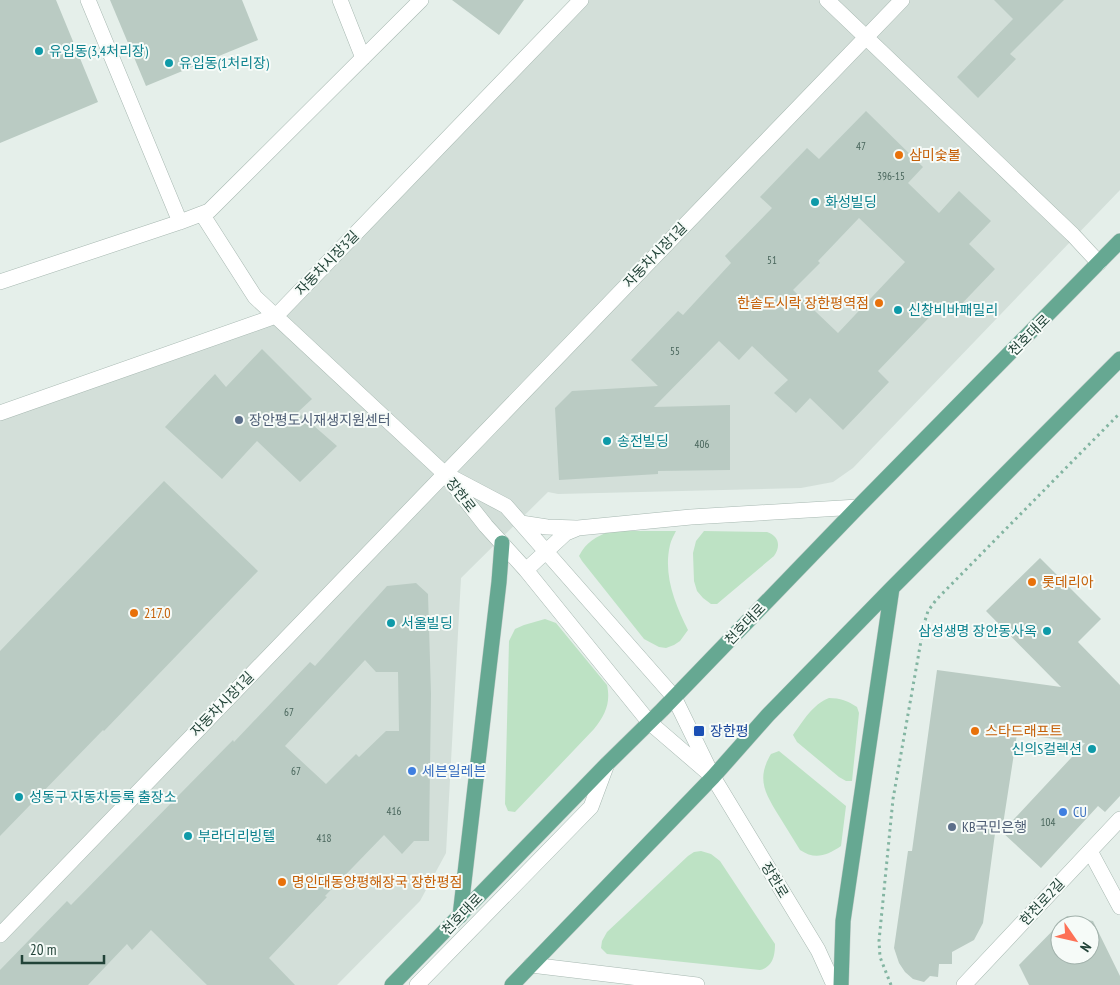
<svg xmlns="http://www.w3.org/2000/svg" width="1120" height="985" font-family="'PT Sans Narrow','Noto Sans KR',sans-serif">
	<rect width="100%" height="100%" fill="#e5efea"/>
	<path fill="#d3dfd9" d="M584,0h536v190l-267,278 -20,14 -32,6 -243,6 -10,-2 -87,86 -15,275 -26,48 -83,84h-337v-572l276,-97z"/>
	<path fill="#bde2c4" d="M610,531h66c-2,4 -5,9 -6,14 -7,30 5,59 18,85l-8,11 -6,4 -8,3 -7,-1 -15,-8 -62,-78 -3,-5c7,-14 17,-19 31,-25z
		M704,531l63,1c12,4 14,14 7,24l-57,48h-6l-8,-6 -6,-7 -3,-10 -1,-28 3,-12z
		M545,619l11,4 51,62c4,18 -2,30 -13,44l-79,83 -7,-1 -3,-7 4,-163 6,-12 9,-4z
		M829,698c11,0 19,3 28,9l2,6 -7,68h-6l-7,-4 -42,-35 -4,-7c10,-14 20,-31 36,-37z
		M779,751l67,55 -5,40c-15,10 -26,14 -41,4 -7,-11 -14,-23 -21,-34 -14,-23 -23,-37 -8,-62z
		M701,851l10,3 9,7 55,83c0,11 -2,23 -15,26l-153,-16 -6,-6 1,-7 5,-9 81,-76 6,-4z"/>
	<path fill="#bacbc3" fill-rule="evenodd" d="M0,0h56l42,102 -98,41z
		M110,0h132l16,40 -112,46z
		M452,0h72l-25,35z
		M994,0h70l-54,54 6,5 -38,39 -21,-21 56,-58z
		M866,111l57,56 -15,16 31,30 20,-22 32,30 -22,23 26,25 -43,45 -10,-10 -64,67 11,11 -46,48 -33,-32 -14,15 -22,-20 14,-13 -36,-34 -13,14 -20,-19 -65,66 76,-2v65l-72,1v3l-99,6 -4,-72 17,-17 86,-5 -27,-26 47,-49 5,4 48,-52 -6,-7 47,-48 -12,-11 47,-49 12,11zM859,218l46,44 -67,71 -45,-43 27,-27 -2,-2z
		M262,349l50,50 -14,13 39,34 -37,36 -43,-41 -35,38 -57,-52 50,-53 11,13z
		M164,481l94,90 -154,160 -1,-1 -103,106v-185z
		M1040,558l61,61 -23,23 42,43v111l-15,16 -7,-6 -57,62 -39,-36 83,-89 -68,-9 -15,97 -6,-5 -13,97 -9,17 -22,12v12h-13l-1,13 -8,-1 -6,6 -11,-3 -8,-7 -6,-9 -5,-15 14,-97h4l25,-181 124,17 -75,-76z
		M416,583l12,11 3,100 -2,147h-15l-12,13 -18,-19 -59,61 2,1 -58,61 26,27h-88l-56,-55 -19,20 -5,-6 -39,41h-88v-15l67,-69 4,4 162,-165 1,2 76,-80 5,4 72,-80zM365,660l11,12h22l1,59h-13l-27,26 -3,-3 -30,30 -41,-38z
		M1067,916l26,5 27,55v9h-91l-10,-20zM1060,925h30v30h-30z"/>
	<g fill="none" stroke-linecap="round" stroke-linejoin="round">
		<defs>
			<path id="minor" d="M88,0l92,222
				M340,0l23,58
				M827,0l246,235 26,28
				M202,214l53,83 190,177 41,52 40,44 123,152 64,55
				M0,282l180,-60 29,-11 212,-211
				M0,413l276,-97 305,-316
				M451,477l55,29 168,191 39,80 105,173 16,35
				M521,523l26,4 29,1
				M526,570l40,-37 12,-5 113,-11 167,-10
				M1090,851l30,56
				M0,935l902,-935
				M531,965l166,20
				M417,985l174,-178 16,-43
				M964,985l156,-166"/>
			<path id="major" d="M460,916l39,-334 3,-39
				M392,985l215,-221 55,-54 196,-203 262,-266
				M512,985l201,-208 55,-62 124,-127 228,-229
				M841,985l2,-64 49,-333"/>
		</defs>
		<use href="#minor" stroke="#a7b8b1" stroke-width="16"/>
		<use href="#major" stroke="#c1cac7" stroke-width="16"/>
		<path stroke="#83b5a2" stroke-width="3" stroke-dasharray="2.5 4" stroke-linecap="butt" d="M891,985l-11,-28 -1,-16 14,-142 31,-175 4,-13 8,-11 184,-187"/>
		<use href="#minor" stroke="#fff" stroke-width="15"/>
		<use href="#major" stroke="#66a892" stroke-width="15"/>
	</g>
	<g fill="#0f9aa8" stroke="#f6fbf8" stroke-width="2">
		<circle cx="39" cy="51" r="5"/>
		<circle cx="169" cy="63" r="5"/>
		<circle cx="815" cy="202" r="5"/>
		<circle cx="898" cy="310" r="5"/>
		<circle cx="607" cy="441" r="5"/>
		<circle cx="391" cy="623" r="5"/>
		<circle cx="1047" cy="631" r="5"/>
		<circle cx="1092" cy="749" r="5"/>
		<circle cx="19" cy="797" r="5"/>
		<circle cx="188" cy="836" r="5"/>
	</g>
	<g fill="#e8710a" stroke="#f6fbf8" stroke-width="2">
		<circle cx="899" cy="155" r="5"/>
		<circle cx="879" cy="303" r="5"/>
		<circle cx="1032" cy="582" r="5"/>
		<circle cx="134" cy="613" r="5"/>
		<circle cx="975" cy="731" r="5"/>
		<circle cx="282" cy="882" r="5"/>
	</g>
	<g fill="#5c6f8a" stroke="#f6fbf8" stroke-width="2">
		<circle cx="239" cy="420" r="5"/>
		<circle cx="952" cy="827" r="5"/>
	</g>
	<rect fill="#1a4fb4" stroke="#f6fbf8" stroke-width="2" x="693" y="725" width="12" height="12" rx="2.5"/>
	<g fill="#3f7fe0" stroke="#f6fbf8" stroke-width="2">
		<circle cx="412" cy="771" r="5"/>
		<circle cx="1063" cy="812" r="5"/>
	</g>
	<g text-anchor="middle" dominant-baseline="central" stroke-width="4" stroke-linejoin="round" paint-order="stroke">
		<g font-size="11" fill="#48655b">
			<text x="861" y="146">47</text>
			<text x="891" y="176">396-15</text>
			<text x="772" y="260">51</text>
			<text x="675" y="351">55</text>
			<text x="702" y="444">406</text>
			<text x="289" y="712">67</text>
			<text x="296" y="771">67</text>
			<text x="394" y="811">416</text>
			<text x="1048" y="822">104</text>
			<text x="324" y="838">418</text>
		</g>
		<g font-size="14" fill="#0d838f" stroke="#f6fbf8" text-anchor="start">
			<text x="49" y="51">유입동(3,4처리장)</text>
			<text x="179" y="63">유입동(1처리장)</text>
			<text x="825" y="202">화성빌딩</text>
			<text x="908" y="310">신창비바패밀리</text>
			<text x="617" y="441">송전빌딩</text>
			<text x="401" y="623">서울빌딩</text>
			<text x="1037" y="631" text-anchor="end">삼성생명 장안동사옥</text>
			<text x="1082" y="749" text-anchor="end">신의S컬렉션</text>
			<text x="29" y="797">성동구 자동차등록 출장소</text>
			<text x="198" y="836">부라더리빙텔</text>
		</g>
		<g font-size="14" fill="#c56008" stroke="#f6fbf8" text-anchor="start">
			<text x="909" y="155">삼미숯불</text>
			<text x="869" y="303" text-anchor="end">한솥도시락 장한평역점</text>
			<text x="1042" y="582">롯데리아</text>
			<text x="144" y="613">217.0</text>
			<text x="985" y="731">스타드래프트</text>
			<text x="292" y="882">명인대동양평해장국 장한평점</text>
		</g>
		<g font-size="14" fill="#224338" stroke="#f6fbf8">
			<text transform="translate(655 255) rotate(-46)">자동차시장1길</text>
			<text transform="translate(327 263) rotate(-46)">자동차시장3길</text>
			<text transform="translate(1029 335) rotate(-45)">천호대로</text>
			<text transform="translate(461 495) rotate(52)">장한로</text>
			<text transform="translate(745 624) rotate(-46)">천호대로</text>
			<text transform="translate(222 704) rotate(-46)">자동차시장1길</text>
			<text transform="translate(775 880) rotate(59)">장한로</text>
			<text transform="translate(1042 902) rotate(-47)">한천로2길</text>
			<text transform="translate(462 914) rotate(-46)">천호대로</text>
		</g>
		<g font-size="14" fill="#4e5e75" stroke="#f6fbf8" text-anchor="start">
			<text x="249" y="420">장안평도시재생지원센터</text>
			<text x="962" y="827">KB국민은행</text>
		</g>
		<g font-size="14" fill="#164399" stroke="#f6fbf8" text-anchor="start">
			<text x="710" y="731">장한평</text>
		</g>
		<g font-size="14" fill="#366cbe" stroke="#f6fbf8" text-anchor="start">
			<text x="422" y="771">세븐일레븐</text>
			<text x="1073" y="812">CU</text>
		</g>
	</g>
	<g transform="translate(1075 940) rotate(124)"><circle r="24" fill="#f6fbf8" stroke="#a1b1ab"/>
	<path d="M0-4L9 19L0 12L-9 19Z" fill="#fd7156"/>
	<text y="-8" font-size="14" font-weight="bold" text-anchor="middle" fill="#224338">N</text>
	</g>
	<path d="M22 955v8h82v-8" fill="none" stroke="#224338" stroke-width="2.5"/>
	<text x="30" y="955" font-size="15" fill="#224338" stroke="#f6fbf8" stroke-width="4" paint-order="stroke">20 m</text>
</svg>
